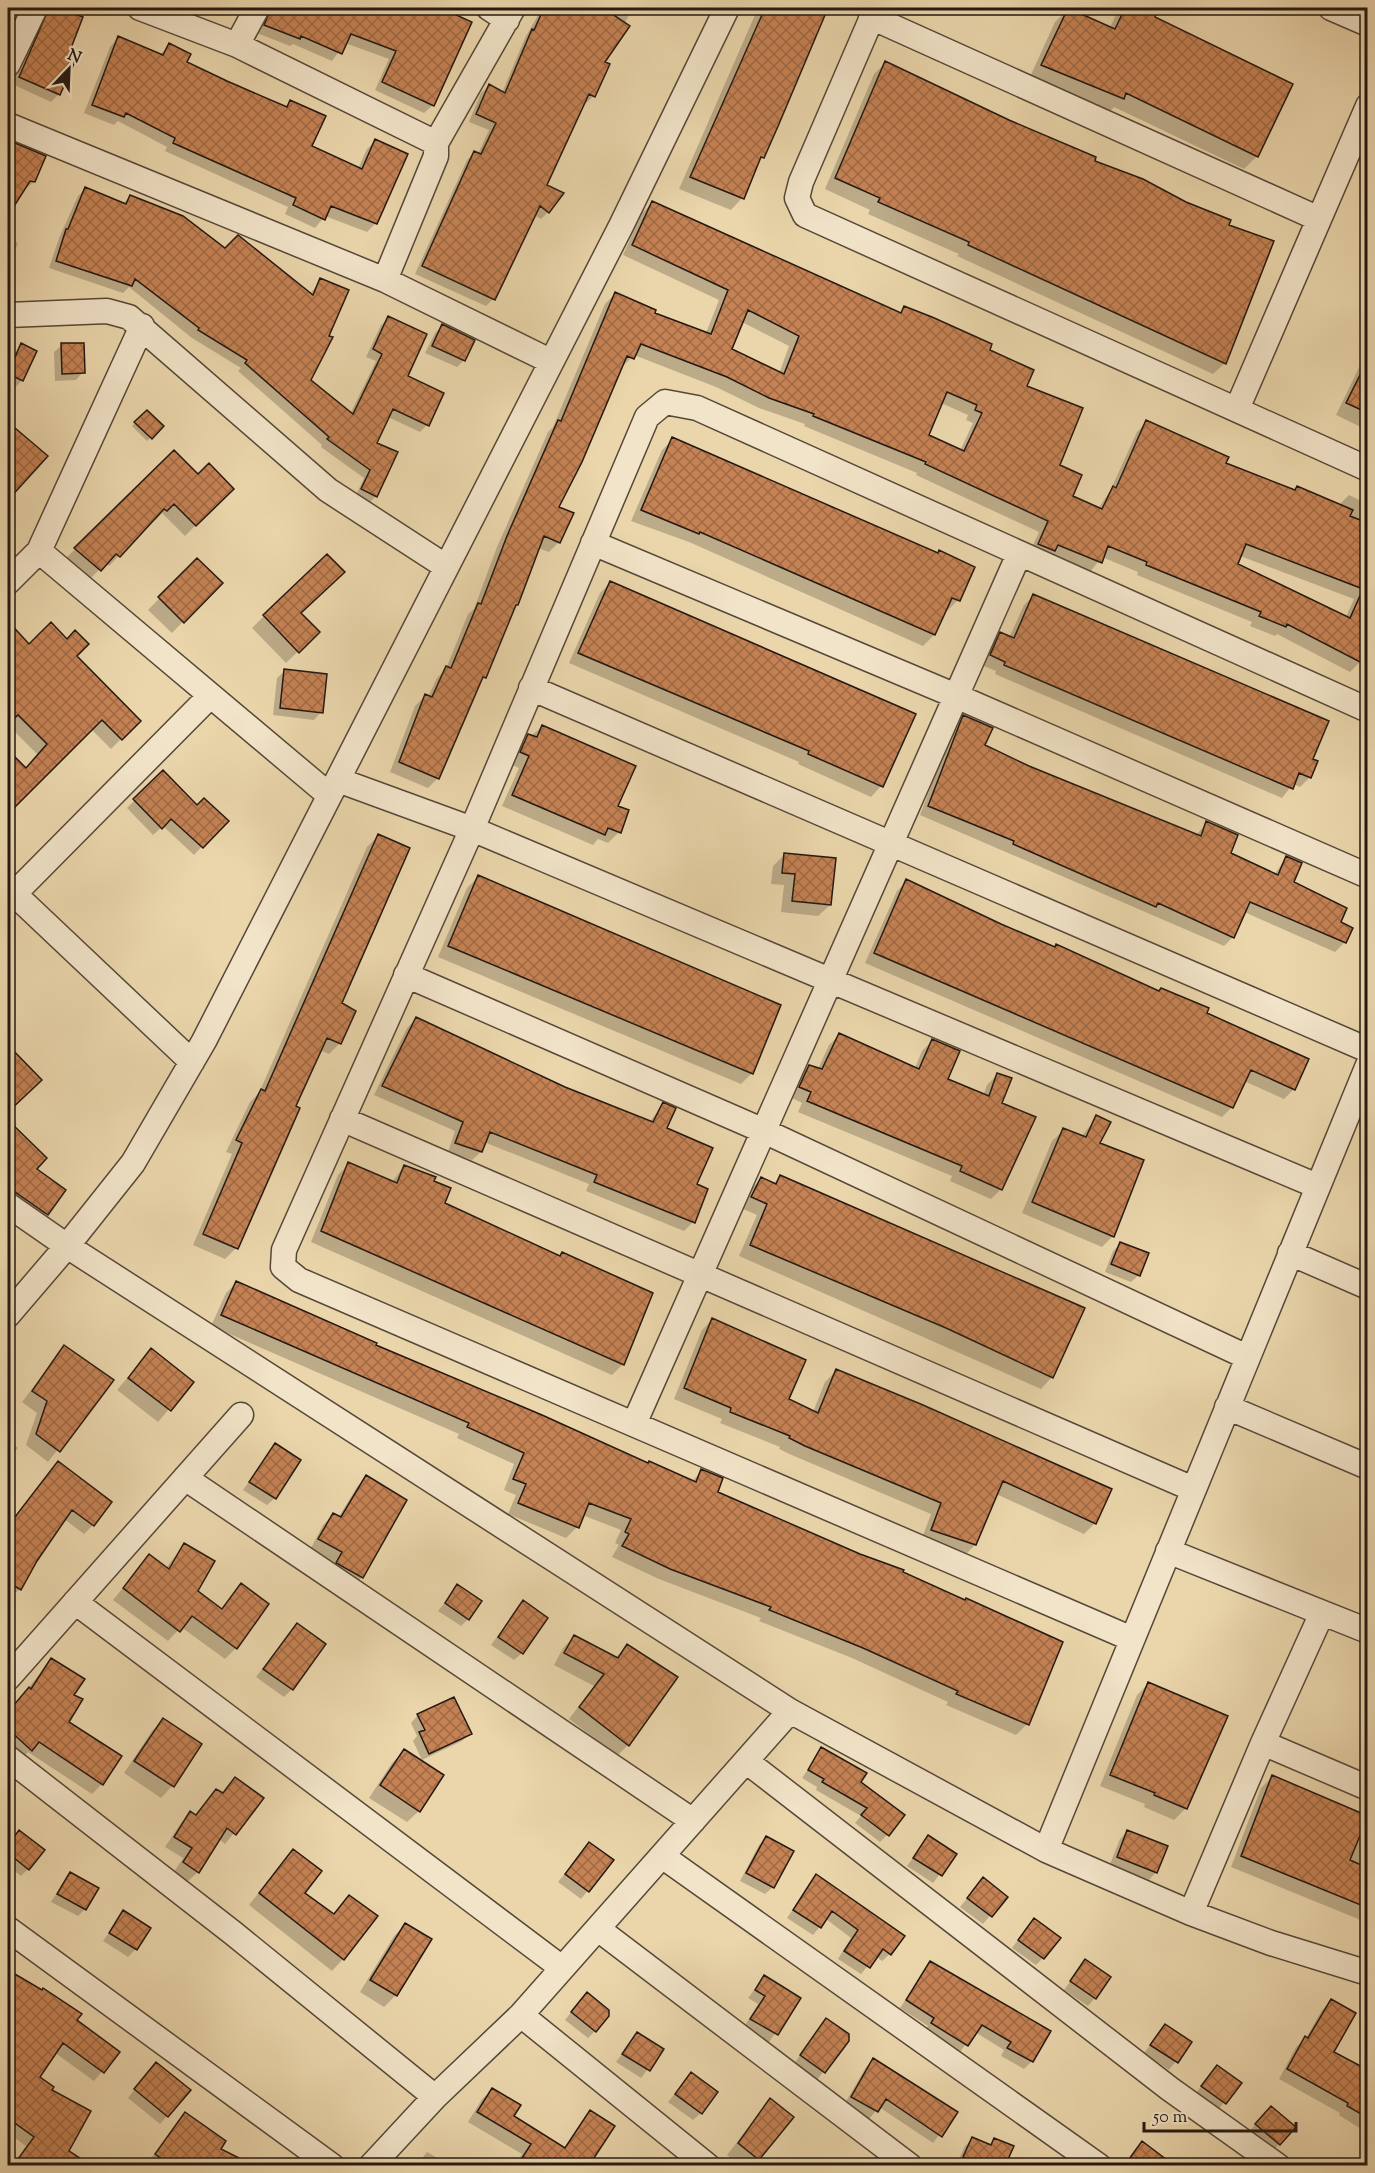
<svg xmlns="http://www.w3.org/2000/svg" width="1375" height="2173" font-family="'Sorts Mill Goudy',serif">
	<defs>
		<pattern id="building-cross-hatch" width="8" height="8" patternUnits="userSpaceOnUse" patternTransform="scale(1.5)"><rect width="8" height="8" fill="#c58254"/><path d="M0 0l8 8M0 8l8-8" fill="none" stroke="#a06944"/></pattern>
	</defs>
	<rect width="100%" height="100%" fill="#ebd6ac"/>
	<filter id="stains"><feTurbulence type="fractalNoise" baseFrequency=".00333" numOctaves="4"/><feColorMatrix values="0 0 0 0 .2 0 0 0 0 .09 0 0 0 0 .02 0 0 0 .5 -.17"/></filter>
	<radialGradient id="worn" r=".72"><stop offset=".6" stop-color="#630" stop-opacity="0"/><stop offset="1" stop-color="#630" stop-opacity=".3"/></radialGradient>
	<path fill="#0003" fill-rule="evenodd" d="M49,8l32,10 -15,39 -7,37 -8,8 -39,-18 31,-71z
		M167,8h37l-10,12z
		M266,8h170l34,14 -37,83 -9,8 -49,-23 14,-31 -44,-16 -13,18 -39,-17 -3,2 -33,-13z
		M542,8h91l-30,55 -9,33 -8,7 -2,-1 -39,83 3,27 -7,7 -7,-4 -41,84 -7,7 -71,-32 52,-114 8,-8 3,2 11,-24 -20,-8 12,-29 8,-7 13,7 23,-55z
		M758,8h69l-65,149 -5,6 -15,35 -11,12 -52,-21z
		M1069,8l41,20 9,-20h38l-4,9 104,139 -13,13 -130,-62 -5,5 -80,-33 26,-57z
		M118,38l42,17 9,-10 17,18 98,45 6,-6 20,45 48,22 9,-20 9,-8 30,14 -31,69 -8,8 -42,-16 -10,12 -30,-14 3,-7 -123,-56 2,-4 -49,-26 -4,4 -30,-12 26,-66z
		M886,63l207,99 132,201 -12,11 -256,-118 2,-2 -91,-40 2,-4 -45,-21 49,-115z
		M8,141l36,16 -10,25 -13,10 -13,21z
		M85,189l38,15 7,-7 180,97 11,-14 -12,100 41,34 26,-53 -10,-4 15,-32 8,-7 17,58 21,49 -7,7 -32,-15 -13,27 1,52 -7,7 -14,-6 9,-19 -43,-31 1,-2 -84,-74 3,-3 -49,-30 -63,-51 -6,6 -74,-25 10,-30 19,-42z
		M652,203l247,111 5,-6 84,43 37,36 46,110 27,12 12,-18 27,-59 10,-10 78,41 68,28 4,-4 42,18 10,-10 19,9v142l-8,16 -10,10 -73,-38 -2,2 -25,-10 2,-4 -115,-47 1,-3 -36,-15 -12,15 -61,-18 10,-22 -123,-57 1,-2 -113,-47 1,-2 -46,-16 -43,-21 -82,-32 -13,13 -64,139 2,35 -10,10 -11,-4 -21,57 -5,4 -74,169 -10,10 -38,-16 25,-66 10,-10 3,1 9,-19 9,-9 22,-55 6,-5 23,-62 51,-115 5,-5 52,-123 10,-10 38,20 53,19 13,-33 -96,-45 19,-42zM742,322l47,24 -10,28 -49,-24zM941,403l27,12 -2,5 7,3 -13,28 -33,-15zM1240,556l114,43 -8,18 -110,-52z
		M8,239l10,4 -10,25z
		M442,326l22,34 -7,7 -32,-14 10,-20z
		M22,345v35l-7,8 -7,-4v-17l6,-14z
		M62,345l21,27 -7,8 -21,1 -1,-29z
		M1368,349v81h-1l-31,-15z
		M147,412l15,14 -15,15 -15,-15z
		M15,430l31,27 -38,43v-62z
		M673,439l285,161 -11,11 -2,-1 -11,25 -11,11 -234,-104 -58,-21 31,-71z
		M174,452l24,24 34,13 -47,47 -23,-23 -6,7 -2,-2 -45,48 -3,-3 -17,17 -24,-21z
		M197,560l24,23 -49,50 -24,-23z
		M610,583l304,131 -33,72 -10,11 -73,-33 1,-2 -230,-99 31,-70z
		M1033,596l278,164 -1,17 -10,10 -7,-3 -11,14 -287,-124 1,-3 -15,-6 10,-22 9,-9 9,4 15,-33z
		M300,613l18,19 -32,31 -34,-35 12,-12z
		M14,631l15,16 46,9 64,65 -28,28 -20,-20 -83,83v-60l17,18 13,-15 -30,-30v-88z
		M285,671l36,41 -7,8 -41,-5 4,-37z
		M964,717l19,28 46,23 167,67 11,-12 22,30 45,22 12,-17 6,24 47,41 12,5 -6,14 -10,10 -91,-40 -11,25 -9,9 -304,-131 34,-89z
		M542,727l74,80 3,25 -11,11 -10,-4 -5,6 -91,-39 17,-38 -9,-4 7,-17z
		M163,772l34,34 29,15 -32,34 -31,-29 -10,9 -26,-27z
		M378,836l-38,168v39l-11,11 -9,-4 -84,198 -11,11 -32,-14 39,-91 -6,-2 24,-50 9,-9 108,-246z
		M785,854l45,51 -12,11 -37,-4 3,-27 -13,-1 2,-18z
		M478,877l274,196 -11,11 -303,-127 29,-69z
		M907,881l94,45 204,87 89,76 -10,10 -40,-18 -12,26 -10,10 -357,-154 32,-72z
		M416,1019l149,69 84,35 14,-19 2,24 30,57 -2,37 -9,9 -98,-40 3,-7 -105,-42 -3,10 -9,8 -24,-8 7,-21 -81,-36 33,-67z
		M839,1035l76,33 7,-17 10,-10 14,38 37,17 4,-11 10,-10 4,114 -10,10 -41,-18 2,-5 -154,-64 4,-9 -12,-6 9,-21 10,-10 9,3 11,-24z
		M16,1057l15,31 -23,22v-46z
		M8,1116l9,8 -3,4 21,41 29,22 -26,32 -30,-21z
		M1097,1117l16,119 -11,11 -80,-34 30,-72 12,-11 17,7z
		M349,1164l43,18 12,-16 39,38 116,53 3,-3 61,110 -11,11 -301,-133 27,-67z
		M780,1177l272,200 -11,12 -302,-133 18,-41 -16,-7 9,-18 11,-11 12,5z
		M1121,1243l18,32 -8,7 -26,-10 8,-21z
		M237,1282l137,64 273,119 44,17 11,-11 14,22 185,80 126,151 -11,11 -70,-30 2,-3 -96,-44 -93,-37 2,-3 -102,-39 -47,-22 7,-12 -4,-2 6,-13 -39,-15 -5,12 -11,11 -58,-24 8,-19 -12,-5 10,-26 -57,-26 2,-4 -248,-108 15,-33z
		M713,1319l74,81 26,12 12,-30 11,-11 259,152 -11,11 -88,-40 -21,51 -11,11 -43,-15 10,-27 -137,-58 -15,-7 1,-2 -60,-24 2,-4 -48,-20 28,-69z
		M64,1347l48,33 -64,82 -22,-17 11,-32 -15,-11z
		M151,1350l41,32 -34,40 -41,-32z
		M8,1440l10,8 -10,12z
		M275,1445v53l-8,7 -24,-15z
		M58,1463l35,62 -9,9 -20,-15 -29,41 -15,29 -12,10v-73z
		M366,1477l-4,100 -10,10 -25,-14 6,-11 -23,-12 13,-25 10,-10 5,3 19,-31z
		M184,1545l12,46 24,19 21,-25 -5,63 -11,11 -44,-32 -13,14 -55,-41 36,-44 17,12z
		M458,1586l10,33 -7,7 -23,-15z
		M523,1602l-1,51 -8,7 -23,-15z
		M297,1625l-5,64 -8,8 -28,-20z
		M574,1637l41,21 12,-12 1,99 -11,11 -48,-37 25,-33 -40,-21 9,-17z
		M51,1660l21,35 -5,27 35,62 -10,10 -64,-42 -7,8 -13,-12v-35z
		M1149,1683l77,34 -41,92 -11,11 -30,-13 1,-3 -45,-18 37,-91z
		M418,1715l52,19 -8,7 -40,19 -9,-19 4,-5 -6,-13z
		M163,1720l37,24 -28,42 -11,12 -37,-25 28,-42z
		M822,1749l37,33 28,53 -7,7 -25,-19 6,-7 -45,-26 1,-3 -15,-9z
		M404,1751l15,60 -12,11 -38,-24 23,-35z
		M1272,1777l96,39v107l-137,-56 30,-79z
		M235,1779l27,20 -37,45 -6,-5 -21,33 -10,9 -14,-9 9,-14 -18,-11 16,-24 9,-10 5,3 22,-25 4,3z
		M19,1832l9,37 -7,7 -13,-10v-21z
		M1127,1832l29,40 -7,8 -39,-16 10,-25z
		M928,1837l27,17 -22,29 -26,-17z
		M766,1838l7,49 -8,7 -25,-13 19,-36z
		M589,1844l23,17 -31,38 -23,-17z
		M293,1850l10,43 30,22 17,-18 -7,62 -11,12 -83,-66z
		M70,1873l15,36 -7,7 -27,-14z
		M816,1876l74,78 -8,7 -6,-5 -15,18 -23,-15 13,-21 -25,-19 -13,16 -26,-17z
		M983,1879l23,18 -23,27 -23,-17z
		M124,1912l12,37 -8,8 -25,-16z
		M405,1925l-9,70 -12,12 -24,-15 34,-56z
		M1027,1928l16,30 -7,7 -24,-17z
		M1085,1961l10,37 -7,8 -24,-16z
		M930,1963l102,98 -8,8 -23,-13 3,-6 -29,-18 -16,21 -34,-22 3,-5 -28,-18z
		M8,1971l34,21 76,60 -24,29 -40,-29 -16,25 29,74 23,15h-78l14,-20 -18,-13z
		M764,1977l35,22 -30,43 -25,-15 14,-23 -10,-6z
		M580,2001l15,30 -7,7 -23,-18z
		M1331,2001l1,52 33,18 3,-3v59l-4,4 -25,-16 1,-2 -61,-34 17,-32 10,-9 16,-28z
		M1165,2026l25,17 -21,27 -25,-17z
		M819,2028l28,12 -30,40 -23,-16z
		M637,2034l25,16 -21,28 -25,-16z
		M873,2060l83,52 -23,31 -54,-36 -10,12 -25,-14 22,-38z
		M1217,2067l23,16 -23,28 -22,-17z
		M149,2071l18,45 -7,8 -32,-26z
		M691,2074l10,39 -8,7 -25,-18z
		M492,2090l20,27 51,32 27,-37 -2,54h-73l7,-12 -54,-32 14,-23z
		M770,2100l-12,59 -7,7h-10l-14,-11z
		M185,2114l33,36 33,16h-106z
		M1263,2115l31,12 -22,25 -23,-20z
		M972,2139l16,7 7,-7 8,27 -47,-1 9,-19z
		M427,2152l24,14h-35z
		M794,2157l14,9h-22z
		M628,2161l5,5h-9z"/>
	<path fill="url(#building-cross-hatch)" stroke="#231812" stroke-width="1.5" fill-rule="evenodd" d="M49,8h10l24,9 -15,39 8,3 -16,36 -41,-18z
		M271,8h170l31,14 -38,84 -52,-24 14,-31 -45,-17 -9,20 -41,-18 -1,3 -36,-14z
		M544,8h59l27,18 -25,36 5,2 -15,33 -6,-3 -42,91 17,8 -15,20 -9,-7 -45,94 -73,-34 52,-115 7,3 15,-31 -20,-9 13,-30 16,9 27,-64 2,1z
		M765,8h63l-49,116 -15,34 -3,-1 -17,42 -54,-22z
		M1068,8l47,21 10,-21h34l-4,9 138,67 -35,73 -132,-64 -2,6 -83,-34z
		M118,36l45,19 6,-12 22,11 -4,8 40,19 60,26 3,-7 36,16 -14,30 50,23 13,-30 33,15 -31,70 -46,-18 -6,14 -32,-15 3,-7 -123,-55 2,-5 -49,-25 -2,4 -32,-12z
		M885,61l124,59 87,37 -1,4 48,18 43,23 45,18 -2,5 45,16 -48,123 -258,-119 1,-3 -91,-40 2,-4 -45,-20z
		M8,140l38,16 -11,26 -5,-1 -22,35z
		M85,187l41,17 4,-9 53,21 42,32 13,-13 75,60 7,-17 29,12 -20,46 4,1 -22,43 42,34 29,-60 -9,-5 15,-33 39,18 -19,42 36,17 -15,33 -36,-17 -16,34 21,9 -21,45 -16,-8 9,-19 -43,-31 2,-2 -84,-74 2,-3 -49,-30 1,-2 -64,-49 -3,7 -76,-25 10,-32h2z
		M652,201l249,112 3,-7 28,11 60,27 -2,6 44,20 -7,16 56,22 -23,57 22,10 -9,21 29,13 11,-23 3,2 30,-68 83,37 -3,6 69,27 2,-4 56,24 -3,6 18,7v127l-6,13 -75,-39 -1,3 -27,-11 2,-4 -115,-47 1,-3 -39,-16 -6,17 -44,-18 -3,6 -17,-7 10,-23 -123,-57 1,-2 -113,-46 1,-2 -45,-16 -42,-21 -86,-33 -7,15 -7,-3 -45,106 -23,45 15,6 -14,30 -16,-7 -26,69h-2l-30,73 -3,-1 -44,102 -40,-17 26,-68 7,3 14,-31 5,2 27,-65 3,1 26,-68 51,-116 3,1 54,-129 41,18 -1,3 56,21 17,-44 -96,-45zM748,310l51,26 -15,38 -52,-25zM947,392l30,13 -2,5 7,3 -18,38 -35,-16zM1246,544l117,45 -13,29 -112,-54z
		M442,324l33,16 -10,21 -33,-15z
		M21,343l16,8 -14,30 -15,-7z
		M61,343h23l1,30 -23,1z
		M1368,359v54l-22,-10z
		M147,410l17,16 -12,13 -18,-17z
		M15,428l33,28 -40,44v-63z
		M672,437l266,116 1,-3 36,17 -15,34 -8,-3 -17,37 -235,-103 -1,2 -58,-24z
		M174,450l24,24 11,-11 25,26 -38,37 -22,-22 -7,7 -3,-2 -44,48 -4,-3 -15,17 -27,-23z
		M327,554l18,18 -44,41 19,19 -21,21 -36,-38z
		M197,558l26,25 -39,40 -26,-26z
		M610,581l306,133 -33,73 -75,-33 1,-3 -231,-98z
		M1033,594l296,127 -16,38 5,2 -7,17 -12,-5 -6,16 -289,-124 1,-3 -15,-7 10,-23 14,6z
		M8,621l21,23 22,-22 16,17 8,-9 14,14 -12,12 64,65 -19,19 -20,-20 -94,94v-64l18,18 21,-24 -29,-29 -10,9z
		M284,669l43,5 -4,39 -43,-5z
		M963,715l30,13 -8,17 44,21 172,70 5,-15 32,14 -7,18 47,22 8,-19 16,7 -8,19 53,26 -6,14 12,6 -7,15 -96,-41 -16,36 -76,-35 -2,4 -143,-63 1,-3 -86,-35z
		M542,725l94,41 -18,40 11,4 -8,23 -13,-5 -3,7 -93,-40 17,-39 -9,-4 8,-18 9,3z
		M163,770l34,35 7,-7 25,23 -26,27 -32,-29 -9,10 -29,-30z
		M378,834l32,14 -68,155 14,8 -15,33 -14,-6 -31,68 4,2 -62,141 -35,-15 39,-91 -6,-3 25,-51 4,2z
		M784,853l52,5 -5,47 -39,-4 3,-27 -13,-1z
		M478,875l303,130 -28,69 -305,-128z
		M906,879l95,45 54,23 1,-3 103,47 2,-3 48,20 -2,5 102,46 -14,31 -44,-20 -18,38 -359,-155z
		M416,1017l149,70 88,35 10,-20 13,6 -9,20 46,20 -16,36 11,5 -13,34 -101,-41 3,-7 -107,-43 -8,20 -27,-9 8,-21 -81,-36z
		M839,1033l80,36 13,-30 28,12 -12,28 41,17 8,-23 15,5 -10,25 34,14 -34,73 -42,-19 2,-5 -155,-65 4,-9 -12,-5 10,-22 13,4z
		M8,1045l34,35 -34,32z
		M1096,1115l15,7 -11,21 44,17 -30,77 -82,-35 31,-74 23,9z
		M8,1120l39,38 -10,11 29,21 -18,25 -40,-28z
		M348,1162l49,21 7,-18 32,12 -2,4 17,7 -6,15 115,53 2,-4 91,41 -29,72 -303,-134z
		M780,1175l305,133 -32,70 -107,-50 -196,-83 17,-41 -16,-7 10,-20 15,7z
		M1120,1242l29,11 -9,23 -29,-12z
		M236,1281l141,62 -1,2 166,70 106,48 1,-2 47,21 5,-13 22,9 -5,14 142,62 44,16 -1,2 62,28 1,-2 97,44 -34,83 -73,-31 2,-3 -95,-43 -94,-38 2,-3 -101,-38 -48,-23 7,-12 -4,-2 6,-13 -42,-16 -10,25 -61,-25 8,-19 -13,-5 11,-26 -57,-26 2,-4 -248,-108z
		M712,1318l94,42 -17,39 29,14 18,-44 87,36 189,84 -16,35 -93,-43 -27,64 -45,-15 10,-27 -136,-57 -16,-8 1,-2 -60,-24 1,-4 -47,-20z
		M64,1345l50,35 -54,72 -24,-18 11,-33 -15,-10z
		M151,1348l43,34 -23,29 -43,-33z
		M275,1443l26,17 -25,39 -27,-17z
		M58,1461l54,41 -18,24 -22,-16 -35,51 -16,29 -13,-8v-56z
		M366,1475l41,25 -44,78 -27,-15 6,-11 -24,-13 15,-26 8,4z
		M184,1543l31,18 -17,30 24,18 19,-26 28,21 -32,45 -45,-33 -12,16 -57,-44 26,-34 20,15z
		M457,1584l25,17 -13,19 -24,-17z
		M523,1600l25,18 -25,36 -25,-17z
		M297,1623l29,21 -33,46 -30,-21z
		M574,1635l44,23 9,-14 51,33 -49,69 -50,-39 25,-33 -40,-21z
		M51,1658l34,21 -11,16 9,4 -14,23 53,34 -19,29 -64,-43 -7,9 -24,-22v-17l21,-25 2,2z
		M1148,1682l80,34 -41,93 -33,-14 1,-2 -45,-18z
		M454,1697l18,37 -43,20 -10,-22 6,-2 -8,-16z
		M163,1718l39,26 -28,43 -40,-26z
		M821,1747l46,26 -6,9 44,33 -16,21 -28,-21 6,-7 -45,-26 2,-3 -16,-9z
		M404,1749l40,26 -24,37 -40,-27z
		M1272,1775l96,41 -18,44 18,8v40l-127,-52z
		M235,1777l29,21 -28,37 -9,-7 -28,45 -16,-11 9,-14 -18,-11 16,-26 6,4 20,-26 7,4z
		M19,1830l26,20 -16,20 -21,-17v-8z
		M1127,1830l41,16 -11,27 -40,-16z
		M928,1835l29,19 -15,22 -29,-18z
		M766,1836l28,15 -20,37 -28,-15z
		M589,1842l25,18 -25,32 -24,-18z
		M293,1849l29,22 -17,22 29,21 15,-19 29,21 -34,44 -85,-67z
		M70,1872l29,16 -13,22 -29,-16z
		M816,1874l89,62 -14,19 -8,-6 -13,19 -26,-17 14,-21 -26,-19 -11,17 -28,-18z
		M983,1877l25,20 -16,20 -25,-19z
		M123,1910l28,18 -14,22 -28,-17z
		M1034,1918l27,20 -17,21 -26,-19z
		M405,1923l27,16 -35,57 -27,-16z
		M1085,1959l26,18 -15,22 -26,-18z
		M930,1961l121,70 -18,31 -26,-14 4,-6 -29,-17 -14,21 -37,-23 3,-5 -28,-18z
		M8,1970l34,20 1,-2 39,26 -5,6 43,32 -16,21 -41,-30 -23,34 14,10 -2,3 39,21 -22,40 23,15h-65l-9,-7 16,-22 -26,-19z
		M764,1975l37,23 -23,37 -28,-16 15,-23 -10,-6z
		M587,1992l22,18v6l-13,16 -25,-20z
		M1331,1999l25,14 -22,39 34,18v48l-21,-12 1,-3 -61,-34 18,-33 3,2z
		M826,2018l23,16v7l-24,32 -25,-18z
		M1165,2024l27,18 -14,21 -28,-18z
		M637,2032l27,17 -14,22 -28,-17z
		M873,2058l85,54 -16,25 -56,-38 -8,13 -27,-15z
		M156,2062l35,28 -23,27 -34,-28z
		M1217,2065l25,18 -16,21 -25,-18z
		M691,2072l27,20 -16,22 -27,-20z
		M492,2088l29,17 -7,11 51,32 25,-38 25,16 -25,38 2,2h-75l14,-22 -54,-32z
		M770,2098l24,19 -35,43 -21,-17z
		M1271,2106l25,21 -16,18 -25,-21z
		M185,2112l41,29 -5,8 34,17h-83l-17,-12z
		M972,2137l19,8 3,-7 20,8 -9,20h-23l-19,-9z
		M1142,2141l33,25h-51z"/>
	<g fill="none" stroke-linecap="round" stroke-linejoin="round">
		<defs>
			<path id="minor" d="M140,8l97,37 199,98
				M489,8l18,12
				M876,8l-75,174 -4,16 8,17 563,254
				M1331,8l37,16
				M871,17l448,202
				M237,45l20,-37
				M8,64l27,-56
				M8,125l377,155 165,81
				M385,280l51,-124v-13l77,-135
				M8,315l99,-4 22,6 199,173 117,76
				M1237,409l131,-303
				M593,543l363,153 412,180
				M39,551l290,244
				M8,582l31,-31 103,-225
				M531,688l837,362
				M338,780l134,49 845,357
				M8,888l184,174
				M14,894l196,-198
				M406,975l358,156 483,226
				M342,1119l851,370
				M8,1205l59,41 723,465 256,139 145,63 80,30 97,30
				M1290,1253l78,34
				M8,1315l59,-69 66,-83 71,-122 417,-815 106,-218
				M1227,1407l141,60
				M634,1424l385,-870
				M185,1478l508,343
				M1168,1551l200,80
				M75,1602l487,366
				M1132,1639l-833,-359 -16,-13 1,-17 188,-421 175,-412 18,-15 32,6 671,302
				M8,1678l233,-263
				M1263,1743l105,45
				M8,1758l225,175 202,164
				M746,1761l424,328 108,77
				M1046,1850l322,-785
				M662,1856l437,310
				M1191,1913l72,-170 59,-130
				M8,1929l324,237
				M598,1929l312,237
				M521,2015l187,151
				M371,2166l64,-69 86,-82 269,-304"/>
		</defs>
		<use href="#minor" stroke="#554838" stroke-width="27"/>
		<use href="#minor" stroke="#f2e4c9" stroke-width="24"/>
	</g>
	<rect width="1375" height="2173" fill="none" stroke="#ebd6ac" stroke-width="30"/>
	<rect x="9" y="9" width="1357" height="2155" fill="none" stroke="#231812" stroke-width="3"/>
	<rect x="15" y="15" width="1345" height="2143" fill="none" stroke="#231812" stroke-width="1.5"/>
	<g transform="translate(69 69) rotate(23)" stroke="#f2e4c9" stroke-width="4.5" paint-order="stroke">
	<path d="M0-4.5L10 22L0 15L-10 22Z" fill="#231812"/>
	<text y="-9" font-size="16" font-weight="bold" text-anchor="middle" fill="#231812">N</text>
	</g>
	<path d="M1144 2122v9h152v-9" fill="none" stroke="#231812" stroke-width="3"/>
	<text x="1153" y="2122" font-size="18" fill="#231812" stroke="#f2e4c9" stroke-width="4.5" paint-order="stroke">50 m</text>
	<rect width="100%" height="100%" filter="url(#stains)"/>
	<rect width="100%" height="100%" fill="url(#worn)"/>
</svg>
